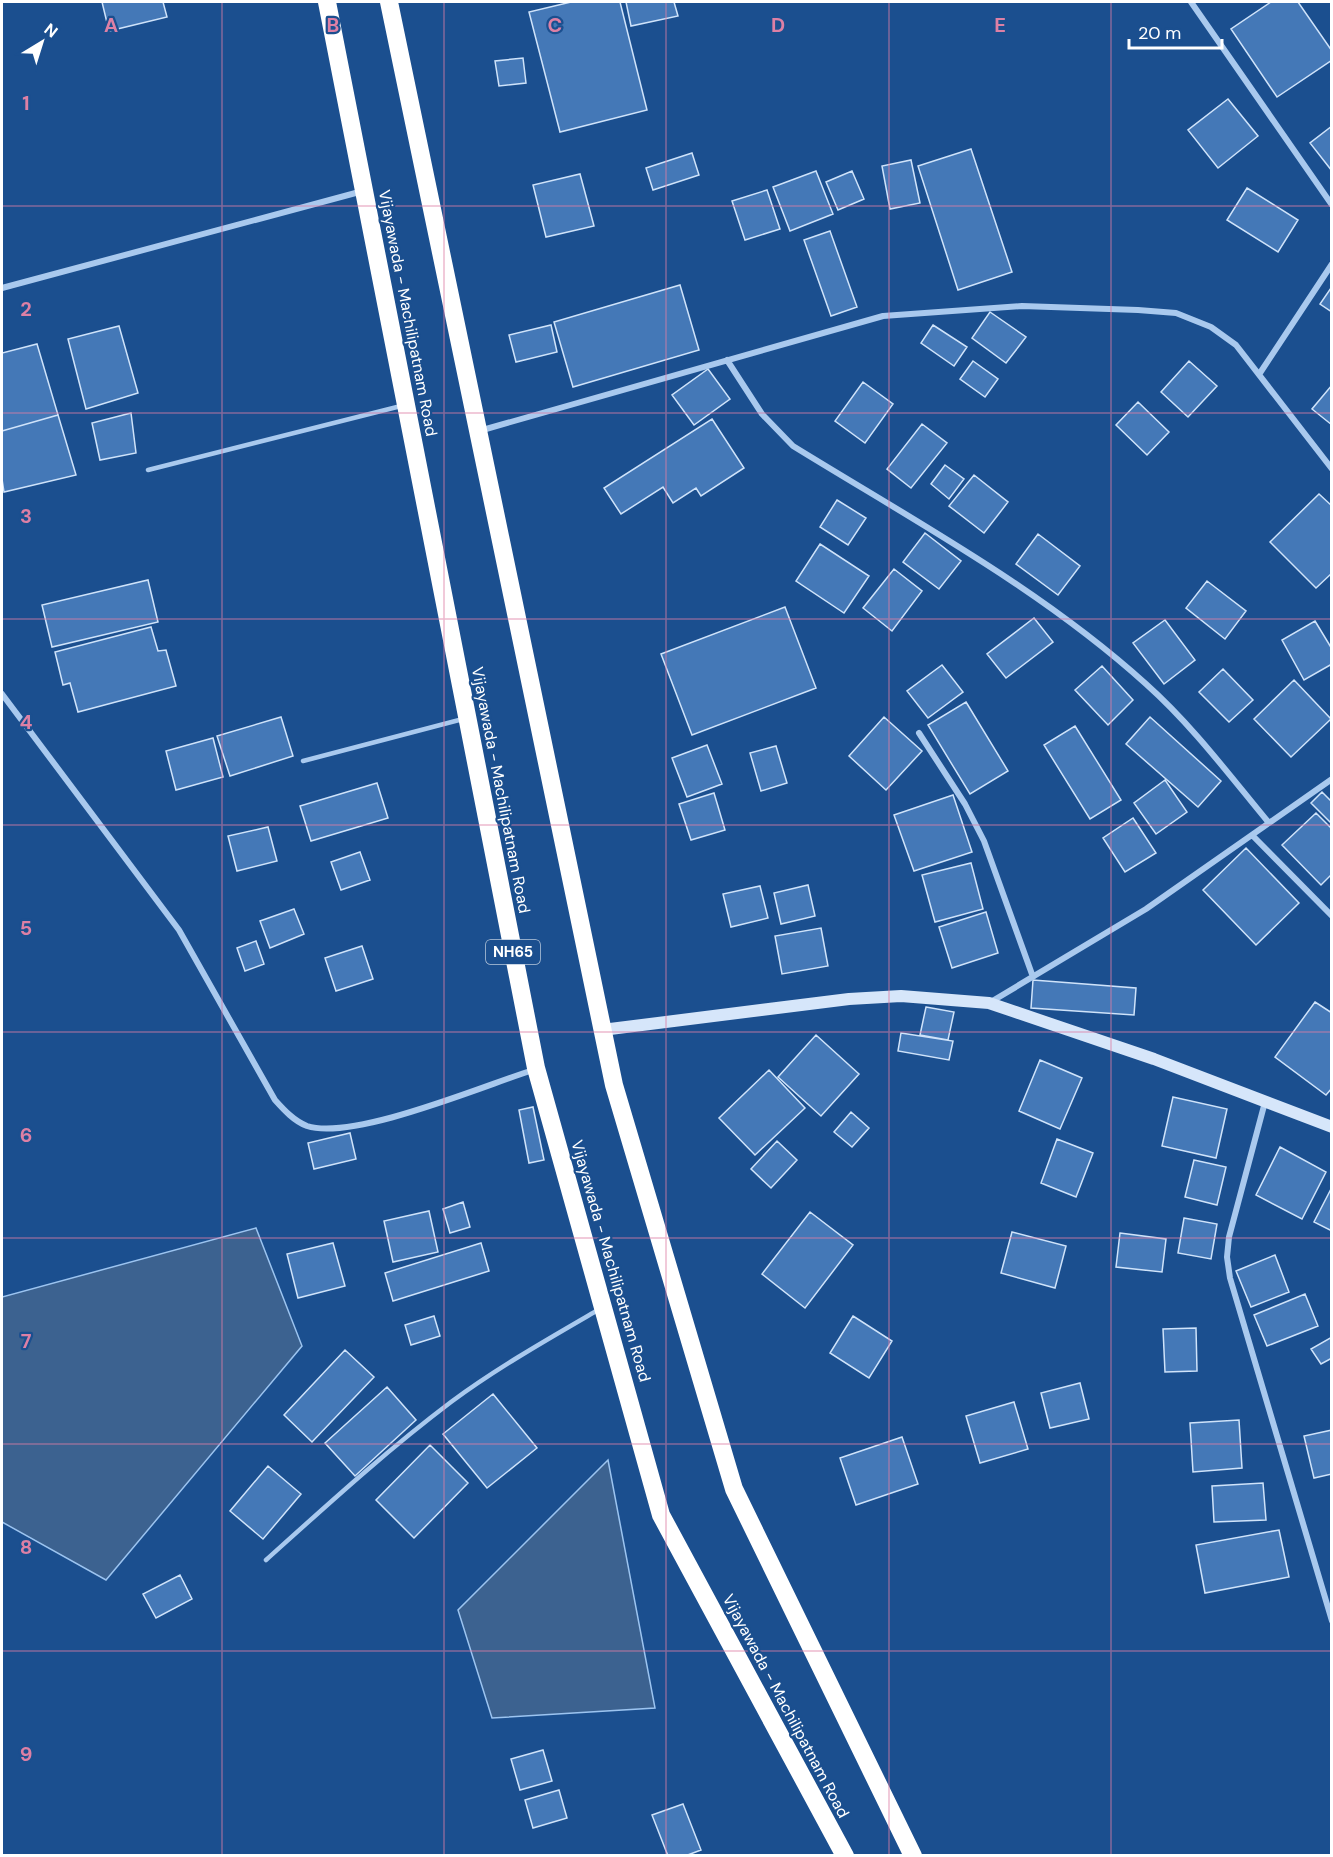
<svg xmlns="http://www.w3.org/2000/svg" width="1333" height="1857" font-family="'DM Sans',sans-serif">
	<rect width="100%" height="100%" fill="#1b4f8f"/>
	<path fill="#3c6290" stroke="#9cc4f0" stroke-width="1.5" d="M256,1228l46,118 -196,234 -104,-58v-225z
		M608,1460l47,248 -163,10 -34,-108z"/>
	<path fill="#4478b7" stroke="#cfe3fa" stroke-width="1.5" d="M102,2h61l4,15 -58,14z
		M571,2h49l27,108 -87,22 -31,-120z
		M626,2h48l4,14 -47,10z
		M1271,2h27l34,49v9l-55,37 -46,-68z
		M523,58l3,25 -27,3 -4,-25z
		M1228,99l30,37 -40,32 -30,-38z
		M1332,126v45l-22,-28z
		M971,149l41,123 -54,18 -40,-124z
		M692,153l7,22 -46,15 -7,-22z
		M911,160l9,43 -30,6 -8,-43z
		M816,171l17,43 -43,17 -17,-44z
		M852,171l12,28 -26,11 -12,-28z
		M580,174l14,52 -48,11 -13,-52z
		M1247,188l51,32 -20,32 -51,-32z
		M767,190l13,39 -35,11 -13,-39z
		M830,231l27,76 -26,9 -27,-76z
		M680,285l19,65 -126,37 -19,-65z
		M1331,288h1v24l-12,-8z
		M990,312l36,25 -20,26 -34,-25z
		M551,325l6,27 -41,10 -7,-27z
		M933,325l34,22 -13,19 -33,-23z
		M119,326l19,67 -52,16 -18,-70z
		M37,344l21,71 -56,16v-78z
		M973,361l25,18 -13,18 -25,-18z
		M1189,361l28,25 -29,31 -27,-25z
		M708,369l22,30 -36,26 -22,-30z
		M863,382l30,22 -28,39 -30,-22z
		M1332,385v40l-20,-16z
		M1138,402l31,30 -22,23 -31,-30z
		M131,413l5,40 -36,7 -8,-37z
		M58,415l18,60 -72,17 -2,-13v-48z
		M712,419l32,49 -43,28 -5,-8 -23,15 -10,-16 -42,27 -17,-26z
		M922,424l25,19 -36,45 -24,-19z
		M945,465l19,14 -15,20 -18,-15z
		M974,475l34,27 -24,31 -35,-27z
		M1319,494l13,12v67l-16,15 -46,-46z
		M837,500l29,18 -18,27 -28,-18z
		M925,533l36,28 -22,28 -36,-27z
		M1038,534l42,32 -22,29 -42,-31z
		M820,544l49,32 -25,37 -48,-32z
		M894,569l28,22 -30,40 -29,-23z
		M148,580l10,42 -106,25 -10,-42z
		M1207,581l39,30 -21,28 -39,-31z
		M785,607l31,81 -124,47 -31,-81z
		M1034,618l19,24 -47,36 -19,-24z
		M1165,620l30,40 -31,24 -31,-41z
		M1315,621l17,28v15l-28,16 -22,-40z
		M151,627l7,24 8,-1 10,36 -98,26 -8,-29 -7,2 -8,-33z
		M942,665l21,27 -35,26 -21,-27z
		M1102,666l31,34 -25,25 -33,-35z
		M1223,669l30,31 -24,22 -30,-30z
		M1294,680l37,39 -40,38 -37,-38z
		M966,702l42,69 -38,23 -42,-69z
		M281,717l12,39 -63,20 -13,-40z
		M884,717l38,34 -36,39 -37,-34z
		M1150,717l71,64 -23,26 -72,-63z
		M1075,726l46,74 -31,19 -46,-74z
		M213,738l10,39 -47,13 -10,-39z
		M707,745l15,39 -35,13 -15,-39z
		M776,746l11,37 -26,8 -11,-38z
		M1165,780l22,32 -31,22 -22,-31z
		M377,783l11,35 -77,23 -11,-35z
		M1322,792l10,10v22l-21,-21z
		M714,793l11,37 -34,10 -12,-36z
		M953,795l19,57 -58,19 -20,-56z
		M1316,813l16,16v45l-11,11 -39,-40z
		M1133,818l23,35 -31,19 -22,-34z
		M268,827l9,34 -40,10 -9,-35z
		M1246,848l53,55 -43,42 -53,-55z
		M360,852l10,28 -29,10 -10,-28z
		M971,863l12,46 -48,13 -13,-47z
		M808,885l7,31 -34,8 -7,-31z
		M760,886l8,32 -37,9 -8,-33z
		M294,909l10,25 -34,14 -10,-27z
		M986,912l12,41 -46,15 -13,-41z
		M821,928l7,38 -46,8 -7,-38z
		M256,941l8,23 -19,7 -8,-23z
		M362,946l11,33 -37,12 -11,-33z
		M1033,980l103,8 -2,27 -103,-7z
		M1315,1002l17,11v75l-6,7 -51,-38z
		M926,1007l28,5 -6,28 -28,-5z
		M901,1033l52,8 -4,19 -51,-9z
		M816,1035l43,39 -38,42 -43,-39z
		M1040,1060l42,18 -22,51 -41,-18z
		M769,1070l36,38 -50,47 -36,-37z
		M1173,1097l54,12 -11,49 -54,-12z
		M533,1107l11,53 -15,3 -10,-53z
		M851,1112l18,16 -17,19 -18,-15z
		M350,1133l6,26 -42,10 -6,-26z
		M1057,1139l36,14 -17,44 -35,-14z
		M777,1141l20,19 -26,28 -20,-19z
		M1280,1147l46,25 -24,47 -46,-24z
		M1194,1160l32,7 -9,38 -32,-8z
		M1332,1187v44l-18,-9z
		M463,1202l7,25 -20,6 -7,-24z
		M429,1211l9,41 -45,10 -9,-41z
		M810,1212l43,33 -48,63 -43,-34z
		M1184,1218l33,6 -6,35 -33,-6z
		M1012,1232l54,14 -11,42 -54,-15z
		M1120,1233l46,6 -4,33 -46,-5z
		M333,1243l12,43 -47,12 -11,-44z
		M481,1243l8,28 -96,30 -8,-28z
		M1275,1255l14,37 -38,15 -15,-36z
		M1305,1294l13,32 -51,20 -13,-31z
		M434,1316l6,20 -29,9 -6,-20z
		M853,1316l39,25 -23,37 -39,-25z
		M1196,1328l1,43 -32,1 -2,-43z
		M1332,1337v21l-11,6 -10,-15z
		M345,1350l29,27 -62,65 -28,-27z
		M1080,1383l9,36 -39,9 -9,-35z
		M387,1387l29,33 -61,56 -30,-33z
		M493,1394l44,54 -50,40 -44,-54z
		M1014,1402l14,47 -48,14 -14,-47z
		M1239,1420l3,48 -49,4 -3,-49z
		M1332,1430v44l-18,4 -10,-42z
		M902,1437l16,47 -62,21 -16,-47z
		M430,1445l38,38 -54,55 -38,-38z
		M268,1466l33,28 -38,45 -33,-28z
		M1263,1483l3,37 -52,2 -2,-36z
		M1279,1530l10,47 -84,16 -9,-48z
		M180,1575l12,24 -36,19 -13,-24z
		M543,1750l9,31 -32,9 -9,-31z
		M559,1790l8,28 -34,10 -8,-28z
		M683,1804l18,46 -16,6h-17l-16,-41z"/>
	<g fill="none" stroke-linecap="round" stroke-linejoin="round">
		<path stroke="#a9c9ee" stroke-width="4.5" d="M148,470l253,-64
			M303,761l160,-42
			M266,1560c60,-54 120,-109 185,-158 46,-34 97,-63 147,-92"/>
		<path stroke="#a9c9ee" stroke-width="6" d="M1191,2l141,203
			M2,288l361,-97
			M727,360l35,54 31,32c120,74 248,143 353,238 46,41 84,92 123,139
			M1260,373l72,-109
			M479,431l404,-115 139,-10 116,4 38,3 35,14 25,18 96,124
			M2,694l177,236 96,170c9,10 19,21 32,26 46,15 176,-40 226,-56
			M919,733l46,71 19,37 49,136
			M1252,835l80,81
			M989,1003l157,-94 186,-130
			M1265,1102l-36,135 -2,20 3,21 102,343"/>
		<path stroke="#d6e6fa" stroke-width="12" d="M602,1030l247,-31 52,-3 88,7 165,56 178,68"/>
		<path stroke="#fff" stroke-width="18" d="M327,2l209,1066 125,447 184,341
			M389,2l225,1083 120,404 179,367"/>
	</g>
	<path fill="none" stroke="#dd80a5" stroke-width="1.5" stroke-opacity="0.55" d="M222,2v1854M444,2v1854M666,2v1854M889,2v1854M1111,2v1854M2,206h1330M2,413h1330M2,619h1330M2,825h1330M2,1032h1330M2,1238h1330M2,1444h1330M2,1651h1330"/>
	<g text-anchor="middle" dominant-baseline="central" stroke-width="4.5" stroke-linejoin="round" paint-order="stroke">
		<rect fill="#1b4f8f" stroke="#bbcadd" stroke-width="1.5" x="486" y="940" width="54" height="24" rx="4.5"/>
		<g font-size="15" font-weight="bold" fill="#fff">
			<text x="513" y="952">NH65</text>
		</g>
		<g font-size="16" fill="#fff" stroke="#1b4f8f">
			<text transform="translate(408 313) rotate(79)">Vijayawada - Machilipatnam Road</text>
			<text transform="translate(501 790) rotate(79)">Vijayawada - Machilipatnam Road</text>
			<text transform="translate(611 1261) rotate(74)">Vijayawada - Machilipatnam Road</text>
			<text transform="translate(786 1706) rotate(62)">Vijayawada - Machilipatnam Road</text>
		</g>
	</g>
	<g font-size="20" text-anchor="middle" font-weight="bold" fill="#dd80a5" stroke="#1b4f8f" stroke-width="4.5" stroke-linejoin="round" paint-order="stroke">
		<text x="111" y="32">A</text>
		<text x="333" y="32">B</text>
		<text x="555" y="32">C</text>
		<text x="778" y="32">D</text>
		<text x="1000" y="32">E</text>
		<text x="26" y="110">1</text>
		<text x="26" y="316">2</text>
		<text x="26" y="523">3</text>
		<text x="26" y="729">4</text>
		<text x="26" y="935">5</text>
		<text x="26" y="1142">6</text>
		<text x="26" y="1348">7</text>
		<text x="26" y="1554">8</text>
		<text x="26" y="1761">9</text>
	</g>
	<rect width="1333" height="1857" fill="none" stroke="#ffffff" stroke-width="6"/>
	<g transform="translate(42 42) rotate(38)" stroke="#1b4f8f" stroke-width="4.5" paint-order="stroke">
	<path d="M0-4.5L10 22L0 15L-10 22Z" fill="#ffffff"/>
	<text y="-9" font-size="16" font-weight="bold" text-anchor="middle" fill="#ffffff">N</text>
	</g>
	<path d="M1129 39v9h93v-9" fill="none" stroke="#ffffff" stroke-width="3"/>
	<text x="1138" y="39" font-size="18" fill="#ffffff" stroke="#1b4f8f" stroke-width="4.5" paint-order="stroke">20 m</text>
</svg>
